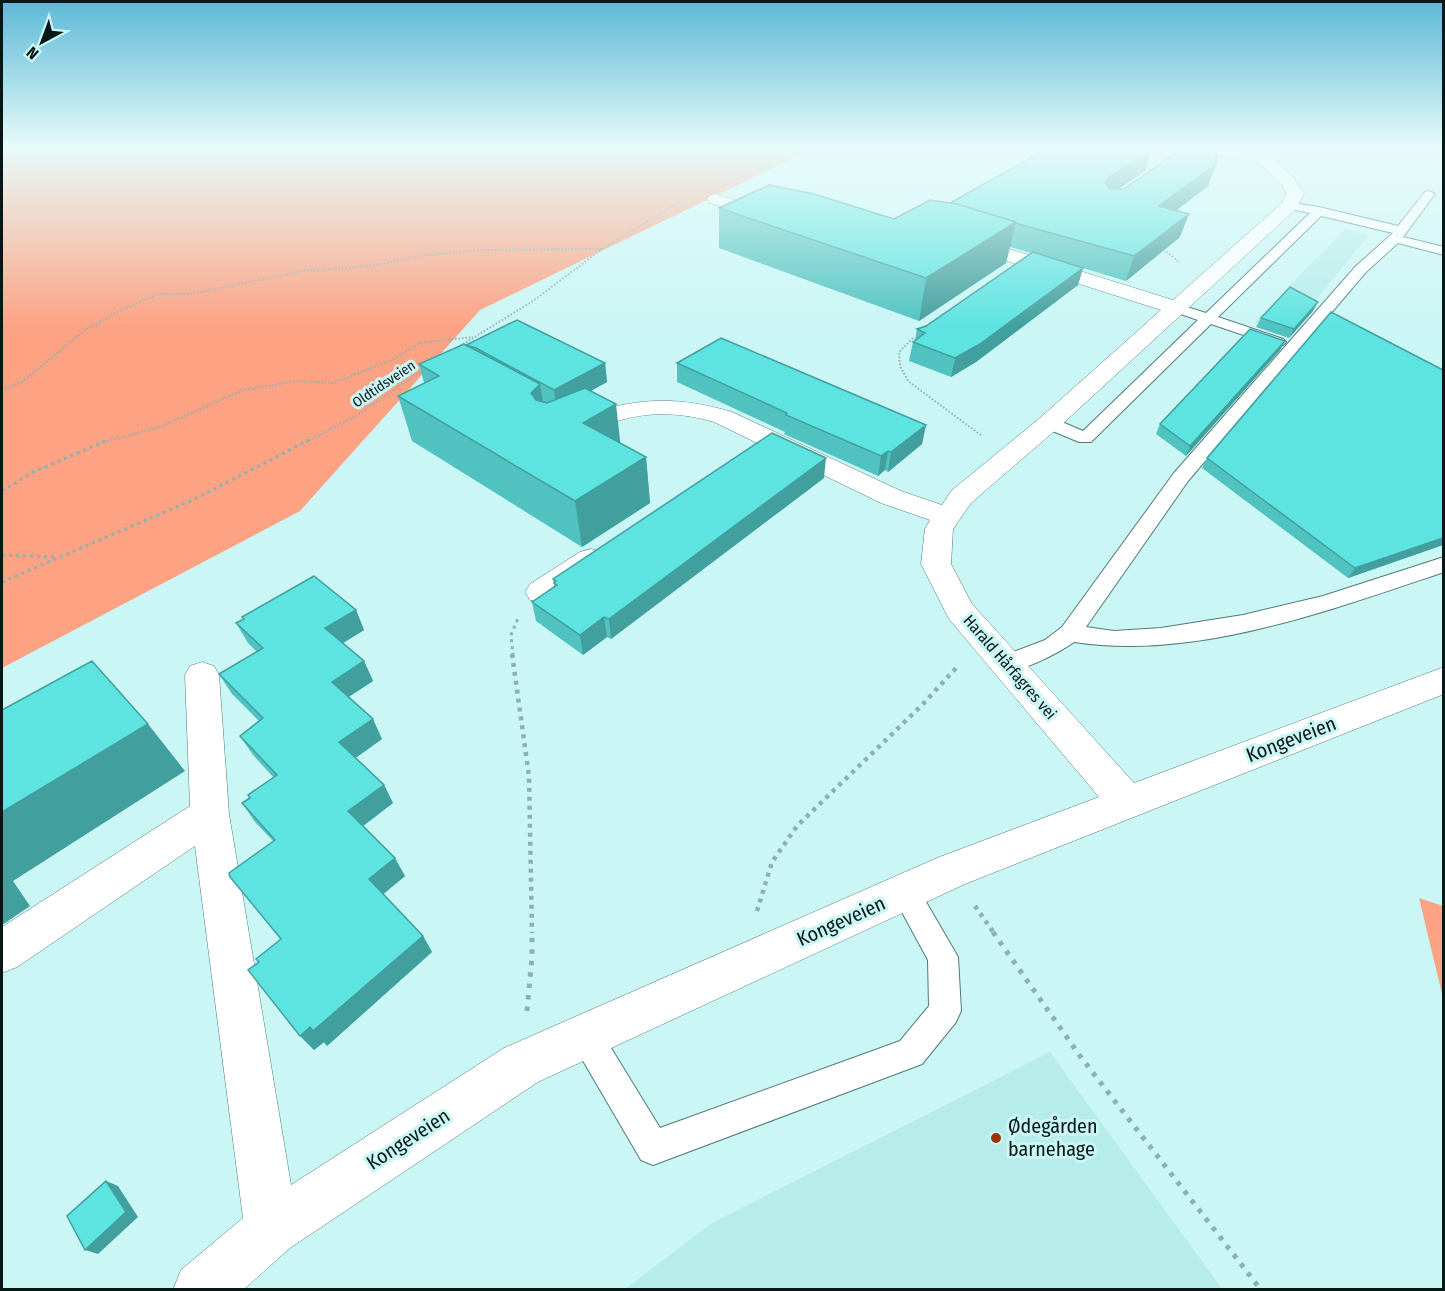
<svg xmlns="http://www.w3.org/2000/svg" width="1445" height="1291" font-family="'Fira Sans Condensed',sans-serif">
	<rect width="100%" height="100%" fill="#caf6f5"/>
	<path fill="#b6ecea" d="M1345,229l24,6 -80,97 -34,-10z
		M1050,1052l172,237h-597l87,-66z"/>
	<path fill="#fda283" d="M2,147h814l-336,163 -180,201 -298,157z
		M1419,898l24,8v92z"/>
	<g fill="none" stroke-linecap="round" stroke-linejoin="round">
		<defs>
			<path id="lane" d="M1429,191l6,3 -32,43 41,10v8l-46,-12 -32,29 -178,209 -102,146 28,4 47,-3 82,-13 80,-19 121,-39v15c-113,38 -250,89 -370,70 -15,11 -58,34 -76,28l-3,-6 3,-6 47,-18 17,-13 112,-154 182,-207 37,-33 -72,-17 -103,101 65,22 3,3 -3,3h-10l-62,-21 -120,118h-12l-36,-15 -3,-4 3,-4h12l28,12 115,-111 -26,-9 -2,-3 2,-3 5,-1 29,9 104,-100 -24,-5v-6l33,5 79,19 27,-34z
				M905,879l10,4 43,74 3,54 -5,11 -34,42 -269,101 -12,-5 -66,-113 -5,-11 5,-11 11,-5 11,5 63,103 240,-87 29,-35 -1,-46 -37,-68 4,-9z"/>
			<path id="street" d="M1152,147h109l33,31 10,15 -8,16 -238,219 -87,75 -18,26 -2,35 21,40 162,179 310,-116v27l-479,190 -427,198 -248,166 -47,42h-70l8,-20 62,-52 -48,-372 -178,121 -15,6v-46l188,-121 -5,-131 5,-9 12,-4 12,4 5,9 10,139 62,371 213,-137 433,-190 162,-61 -150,-178 -28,-55 4,-35 5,-9 -49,-17 -167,-81c-30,-9 -62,-11 -93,-2 -17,5 -36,17 -54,12l-4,-5c6,-9 19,-11 28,-14 52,-16 89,-16 141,-1l169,79 41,14 9,-14 89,-73 121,-108 -204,-65 -2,-4 2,-4h14l202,63 109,-97 4,-10 -4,-8 -29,-28 -93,-5z
				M716,194l61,20 3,4 -3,4 -6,1 -61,-20 -3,-4 3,-4z
				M591,549l11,3 4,7 -4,7c-21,14 -47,41 -72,34l-5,-8 5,-8 50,-32z"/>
		</defs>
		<use href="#lane" stroke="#517a79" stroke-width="2"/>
		<use href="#street" stroke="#517a79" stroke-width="1"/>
		<path stroke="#8db1b0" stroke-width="2" stroke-dasharray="1.5 2" stroke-linecap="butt" d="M730,174l59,-27
			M1161,247l19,16
			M913,338l-14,14 1,14 8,15 74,55
			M460,346l73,-45 69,-52 82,-50
			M2,390l20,-8 63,-52 34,-19 40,-17h32l112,-23 65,-5 60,-11 52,-5 122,-1
			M104,442l56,-15 83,-37 55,-9 34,2 58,-22 30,-18 53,-6
			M306,442l50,-26 67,-46"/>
		<path stroke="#8db1b0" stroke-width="3" stroke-dasharray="3 4" stroke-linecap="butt" d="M2,491l31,-19 75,-32
			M2,555l53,2
			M2,582l193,-83 114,-59
			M513,656l-2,-21 8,-19"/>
		<path stroke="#8db1b0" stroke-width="4.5" stroke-dasharray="4 5" stroke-linecap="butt" d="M512,654l17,122 3,157
			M975,906l19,27
			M757,911l15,-49 25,-36 125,-121 36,-39"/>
		<path stroke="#8db1b0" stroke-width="5" stroke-dasharray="4.5 7" stroke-linecap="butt" d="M993,932l87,124 181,234
			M527,1011l5,-54v-25"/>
		<use href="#lane" fill="#fff" fill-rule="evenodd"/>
		<use href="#street" fill="#fff" fill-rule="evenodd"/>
	</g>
	<path fill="#50c3c1" d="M1152,149l-7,22 -27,18h6l92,-25 -8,22 -32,24 4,27 -54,44 -43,-13 -5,17 -102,77 -25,15 -42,-16 4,-19 2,-2 2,-11 9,-3 105,-73 -21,-6 -4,16 -87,58 -200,-73v-40l175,11 56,-16z
		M1313,311l-24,27 -33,-11 5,-9z
		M1285,341l-5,9 -94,106 -30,-22 4,-10z
		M466,345l139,18 2,19 -16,9 29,52 26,14 4,46 -68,44 -170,-106 -14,-45 26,-13 -5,-19z
		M677,363l249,62 -4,19 -34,28 -3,-2 -7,6 -94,-42 1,-2 -108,-50z
		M1443,370v175l-95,33 -146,-110 5,-10z
		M824,478l-213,161 -4,-2 -24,18 -47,-34 -4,-19 22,-16 -1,-7z
		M356,610l8,20 -21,13 21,18 9,20 -25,16 34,42 -27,19 29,27 9,18 -30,23 42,50 -22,18 40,42 9,16 -105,94 -3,-4 -10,8 -55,-88 22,-23 -8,-98 -18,-19 -13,-19 32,-25 -21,-23 -13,-19 19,-15 -27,-27 -13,-20 38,-22 -9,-9 -12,-20 7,-4 -1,-2z"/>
	<path fill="#419f9d" d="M1152,149l-7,22 -44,30 4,-18 3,-5z
		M1216,164l-8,22 -57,44 8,-24z
		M1189,214l-9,23 -54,44 8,-25z
		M1016,222l-10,41 -87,58 7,-43z
		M1083,268l-5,17 -102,77 -25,15 4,-19z
		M1318,302l-5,9 -24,27 5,-9z
		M1285,341l-5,9 -94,106 4,-10z
		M605,363l2,19 -50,27 -3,-19z
		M540,384l7,45 -16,-36z
		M616,404l5,45 -38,-26z
		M926,425l-4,19 -34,28 3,-20z
		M888,451l-3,19 -7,6 3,-20z
		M646,457l4,46 -68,44 -7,-46z
		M826,458l-2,20 -213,161 -2,-20z
		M1443,538v7l-95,33 7,-10z
		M356,610l8,20 -29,18 -10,-20z
		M604,617l3,20 -24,18 -3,-20z
		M364,661l9,20 -32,21 -9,-20z
		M373,719l9,20 -32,23 -11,-20z
		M148,724l37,47 -172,110 17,25 -28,19v-113z
		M384,785l9,18 -34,26 -11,-18z
		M395,858l10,18 -25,21 -11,-18z
		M423,936l9,16 -105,94 -3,-4 -10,8 -14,-14z
		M106,1181l12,5 20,31 -40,37 -13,-4z"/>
	<path fill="#5de3e0" stroke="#419f9d" stroke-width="1.5" d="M1050,147h94l8,2 -44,29 -3,5 5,6h14l60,-42h32v17l-57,42 30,8 -55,42 -119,-33 1,-1 -59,-18 -7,-1z
		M769,185l45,9 80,25 36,-19 27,4 59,18 -90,56 -207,-70z
		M1033,252l50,16 -103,76 -25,14 -42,-16 12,-9 -8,-4 9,-3z
		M1290,287l28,15 -24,27 -33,-11z
		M1331,312l112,58v168l-88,30 -148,-110z
		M517,320l88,43 -51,27 -78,-42 -10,-3z
		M1250,329l35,12 -95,105 -30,-22z
		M721,338l205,87 -35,27 -3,-1 -7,5 -95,-41 1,-2 -110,-50z
		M464,344l76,40 -9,9 5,7 11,3 38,-15 31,16 -33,19 63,34 -71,44 -177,-105 41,-20 -20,-12z
		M772,433l54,25 -217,161 -5,-2 -24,18 -48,-33 25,-17 -3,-2 2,-2 -3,-2z
		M314,576l42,34 -31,18 39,33 -32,21 41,37 -34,23 45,43 -36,26 47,47 -26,21 54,57 -110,95 -3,-4 -10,9 -52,-66 11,-8 -3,-3 25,-20 -51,-62 -1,-4 46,-33 -33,-37 8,-5 -2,-3 29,-20 -37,-39 23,-18 -44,-44 44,-26 -27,-25 8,-4 -2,-2z
		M92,661l56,63 -146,88v-102z
		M106,1181l20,31 -41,38 -18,-34z"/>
	<linearGradient id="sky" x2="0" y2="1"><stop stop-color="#5bb8d6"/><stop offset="0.45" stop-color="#e7fbfa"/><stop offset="1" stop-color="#e7fbfa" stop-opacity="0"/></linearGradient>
	<rect width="1445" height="328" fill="url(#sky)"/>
	<circle fill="#993404" stroke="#caf6f5" stroke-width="2" cx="996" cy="1138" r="6"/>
	<g text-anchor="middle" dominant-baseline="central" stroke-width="6" stroke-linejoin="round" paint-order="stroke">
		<g font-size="14" fill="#061716" stroke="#caf6f5">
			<text transform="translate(384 384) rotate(-34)">Oldtidsveien</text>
		</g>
		<g font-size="16" fill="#061716" stroke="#caf6f5">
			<text transform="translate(1010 667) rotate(49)">Harald Hårfagres vei</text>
		</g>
		<g font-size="20" fill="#061716" stroke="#caf6f5">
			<text transform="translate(1291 739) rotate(-21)">Kongeveien</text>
			<text transform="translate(841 921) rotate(-24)">Kongeveien</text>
			<text transform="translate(408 1139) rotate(-33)">Kongeveien</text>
		</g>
		<g font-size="20" fill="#061716" stroke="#caf6f5" text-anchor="start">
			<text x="1008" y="1126">Ødegården<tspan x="1008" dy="23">barnehage</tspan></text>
		</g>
	</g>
	<rect width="1445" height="1291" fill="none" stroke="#061716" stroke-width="6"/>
	<g transform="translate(42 42) rotate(221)" stroke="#caf6f5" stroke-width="4.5" paint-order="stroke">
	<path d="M0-4.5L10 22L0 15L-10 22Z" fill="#061716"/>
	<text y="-9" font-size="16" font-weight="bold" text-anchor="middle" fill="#061716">N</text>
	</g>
</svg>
